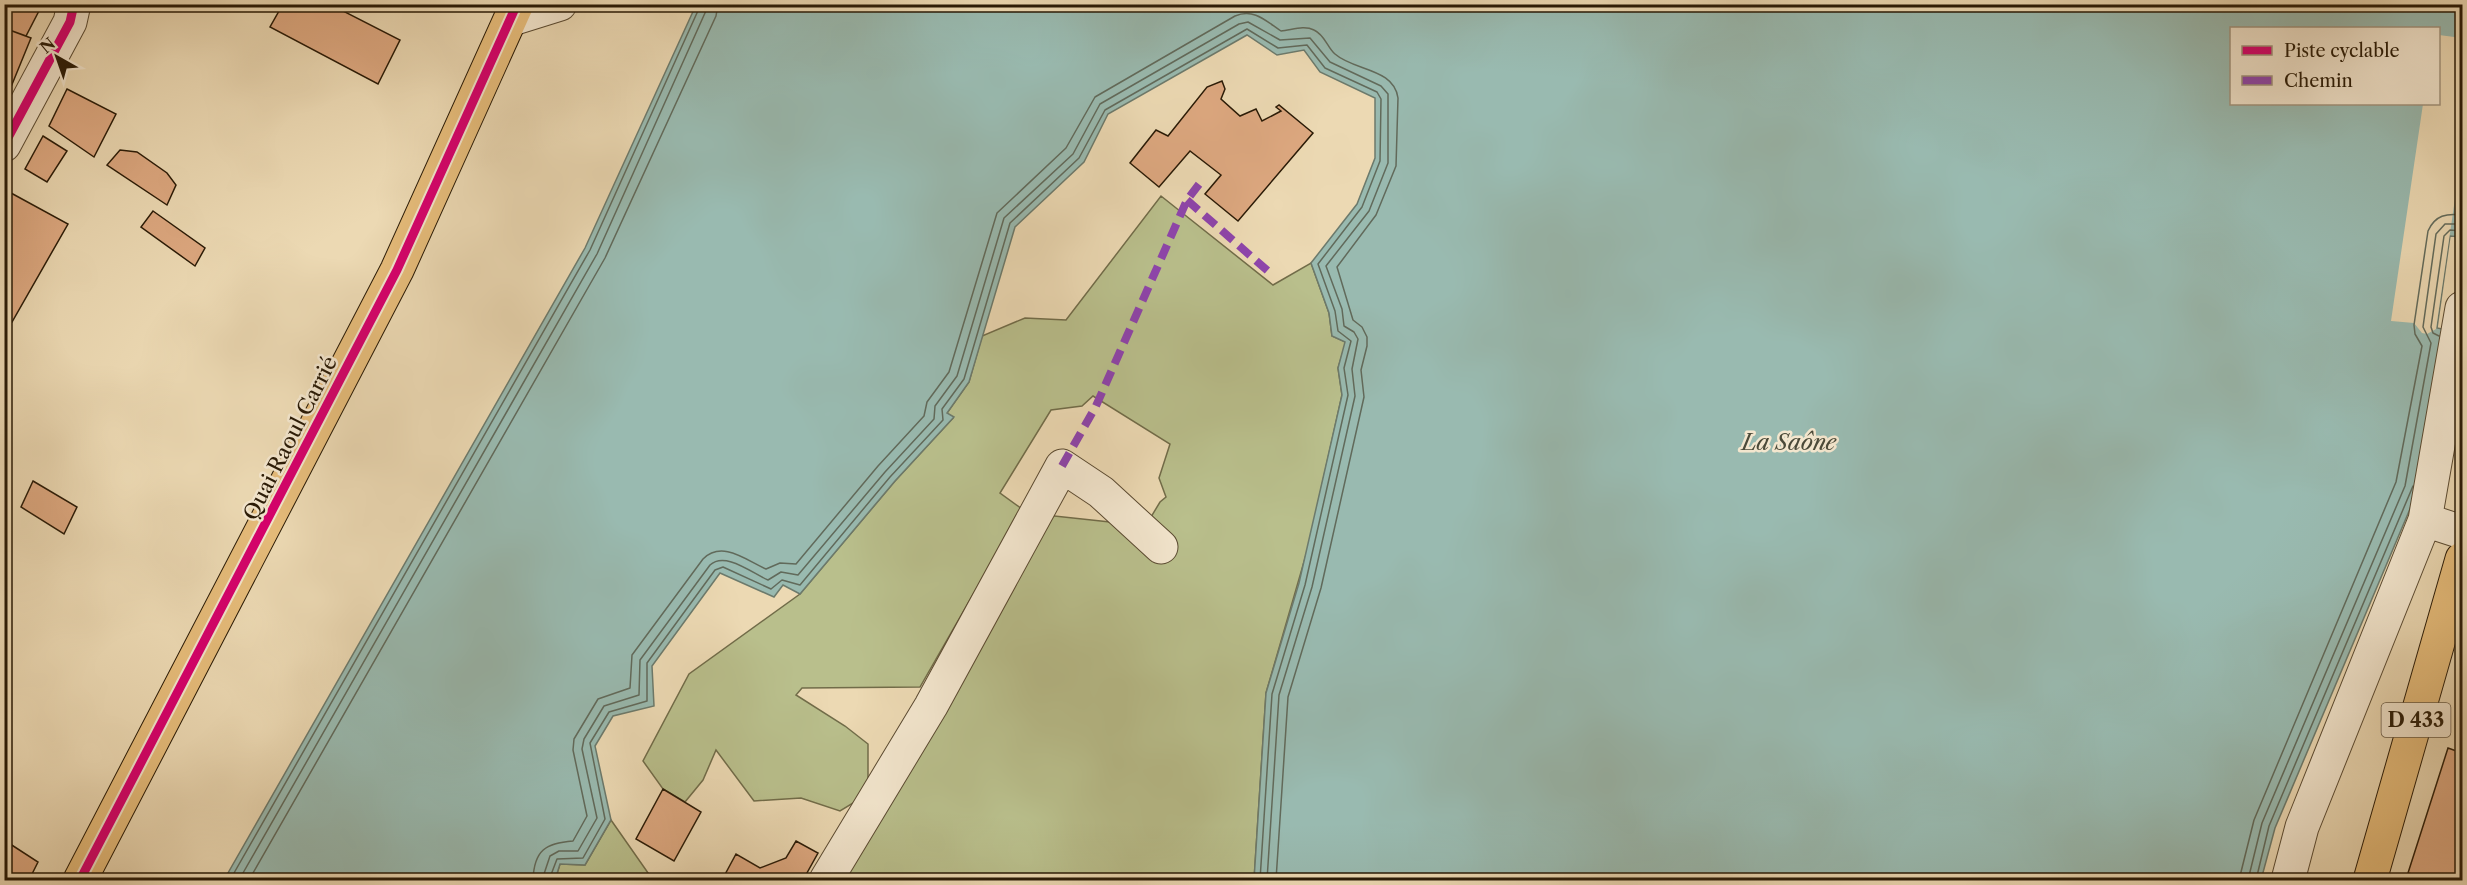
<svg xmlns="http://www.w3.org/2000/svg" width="2467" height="885" font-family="'Libre Caslon Text',serif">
	<rect width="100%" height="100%" fill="#ecd9b3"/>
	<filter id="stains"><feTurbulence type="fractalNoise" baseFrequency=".00333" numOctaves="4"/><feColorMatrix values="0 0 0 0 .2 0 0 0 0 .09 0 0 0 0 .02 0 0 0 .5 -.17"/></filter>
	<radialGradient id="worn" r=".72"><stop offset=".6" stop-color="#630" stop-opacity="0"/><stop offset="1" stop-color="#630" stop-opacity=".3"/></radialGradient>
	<path fill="#b9bf8c" stroke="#716c49" stroke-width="1.5" d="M1161,196l112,89 38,-22 18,50 3,23 14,6 -8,26 4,27 -34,153 -42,145 -12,187h-428l210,-366 74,8 29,15 21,-35 6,-5 -7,-19 11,-34 -77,-48 -11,10 -31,4 -51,83 22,16 -102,178 -118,1 -6,7 49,31 23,18v50l-28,17 -39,-13 -47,3 -38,-51 -13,30 -18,22 -22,-13 -20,-28 46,-87 111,-80 95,-113 58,-63 -6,-5 22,-31 13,-46 43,-18 41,2z
		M611,820l42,60h-98l5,-16 25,1z"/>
	<path fill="#99bab0" stroke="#6c7a6c" stroke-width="1.5" fill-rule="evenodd" d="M696,5h1766v232l-12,-1 -13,92 10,2 -29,160 -143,338 -14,52h-1007l12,-187 33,-110 43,-188 -4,-27 7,-26 -13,-6 -3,-23 -18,-50 46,-59 18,-46v-60l-55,-26 -16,-22 -27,5 -30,-20 -139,79 -24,48 -69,65 -46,155 -22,31 7,4 -59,64 -95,113 -17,-9 -9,12 -54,-24 -68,93 2,40 -41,10 -18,30 16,74 -26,45 -25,-1 -5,16h-331l361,-632zM2232,28h206v76h-206z"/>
	<path fill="#ecd9b3" d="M2439,35l23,3v113l-26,178 -9,5 -5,-1 -8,-10 -23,-2 32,-217h15z"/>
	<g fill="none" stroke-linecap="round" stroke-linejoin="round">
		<path stroke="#616a5b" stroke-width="1.5" d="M2439,336l-6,-3 -2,-6 13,-91 6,-6 12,1
			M230,880l360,-630 111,-246
			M239,880l358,-626 112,-250
			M249,880l356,-622 111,-242 2,-12
			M533,880c1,-30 13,-37 40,-39l14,-25 -14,-66 1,-11 24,-40 32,-11 2,-33 71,-96c19,-19 43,1 63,10l14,-6 16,1 82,-98 46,-50 3,-14 22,-30 48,-159 69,-65 29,-51 140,-81c19,-8 31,5 46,15 11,-1 23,-6 33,-1 11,5 13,17 21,24 19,17 59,14 63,44l-2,68 -20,49 -39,52 16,53 9,7 5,10v9l-6,24 3,27 -43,191 -33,109 -12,183
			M542,880l8,-24 9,-5h19l19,-33 -15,-69 2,-10 20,-33 35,-11 1,-35 70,-95c15,-14 42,8 58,15l13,-8 17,3 87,-103 49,-53 1,-13 22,-30 47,-158 69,-64 27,-50 139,-80 9,-2 32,18 30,-2 20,24 51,24 7,8v69l-19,48 -43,55 16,43 2,17 10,6 4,7 -6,30 3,27 -43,191 -33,108 -12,185
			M549,880l8,-21 26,-1 22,-39 -15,-76 19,-31 38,-11v-38l68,-93 8,-3 48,22 11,-9 18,5 90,-108 53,-57 -1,-11 22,-30 46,-156 69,-65 26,-48 142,-81 31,19 29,-3 18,23 52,24 4,7 -1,62 -18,46 -44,57 17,47 3,20 13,10 -7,27 4,27 -43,190 -33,109 -12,186
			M2239,880l15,-60 142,-338 26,-136 -7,-12 -1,-9 14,-94c7,-16 19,-18 34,-16
			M2248,880l14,-57 143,-337 26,-143 -8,-16 13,-93 9,-10h17
			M2256,880l13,-54 144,-340"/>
	</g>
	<path fill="#dda880" stroke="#291a06" stroke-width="1.5" d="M4,4l37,3 -15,29 -22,-8z
		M283,4h58l-2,5 61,31 -22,44 -108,-57z
		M4,28l27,10 -27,66z
		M1222,81l3,8 -4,10 19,17 16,-7 6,12 19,-10 -5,-4 3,-2 34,28 -75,88 -33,-27 16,-19 -31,-24 -31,36 -29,-24 26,-33 12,6 39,-49z
		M67,89l49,25 -22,43 -45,-31z
		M43,136l24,15 -20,31 -22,-13z
		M120,150l17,2 30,21 9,12 -9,20 -60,-40z
		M11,193l57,31 -56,98 -8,-4v-114z
		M153,211l52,37 -10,18 -54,-39z
		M33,481l44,26 -13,27 -43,-27z
		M2448,748l14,5v127h-28l-26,-7z
		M663,789l38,23 -27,49 -38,-22z
		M4,840l34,22 -9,18h-25z
		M796,841l22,12 -15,27h-81l14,-26 24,14 26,-10z"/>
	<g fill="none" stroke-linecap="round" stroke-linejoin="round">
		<defs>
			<path id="minor" d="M512,19l48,-15
				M4,145l66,-123 4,-18
				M2425,520l37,12
				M826,880l105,-174 131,-240 39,26 60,55
				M2288,880l14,-53 123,-307 37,-212"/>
			<path id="major" d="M80,880l317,-610 120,-266
				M2370,880l92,-321"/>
		</defs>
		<use href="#minor" stroke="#5a4a31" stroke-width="35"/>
		<use href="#major" stroke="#291a06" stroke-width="35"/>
		<use href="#minor" stroke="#f3e6ce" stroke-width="33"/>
		<use href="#major" stroke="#e6bc7a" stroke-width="33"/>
		<path stroke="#8e44ad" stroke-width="8" stroke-dasharray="15 8" stroke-linecap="butt" d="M1187,200l82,72
			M1062,466l34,-60 91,-206 16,-21"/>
		<defs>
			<path id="cycleway" d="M4,145l66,-123 4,-18
				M80,880l317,-610 120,-266"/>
		</defs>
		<use href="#cycleway" stroke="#f3e6ce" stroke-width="13"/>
		<use href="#cycleway" stroke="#d6006c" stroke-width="9"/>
	</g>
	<g text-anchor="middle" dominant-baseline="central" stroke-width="5" stroke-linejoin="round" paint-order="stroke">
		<rect fill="#f3e6ce" stroke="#665742" stroke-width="1.5" x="2381.5" y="703" width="69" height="34" rx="4.5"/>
		<g font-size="20" font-weight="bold" fill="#291a06">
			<text x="2416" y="720">D 433</text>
		</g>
		<g font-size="21" fill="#291a06" stroke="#f3e6ce">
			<text transform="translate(290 438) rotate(-63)">Quai Raoul Carrié</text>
		</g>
		<g font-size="22" font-style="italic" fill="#4b4a39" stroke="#f3e6ce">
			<text x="1789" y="442">La Saône</text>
		</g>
	</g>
	<rect width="2467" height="885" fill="none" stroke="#ecd9b3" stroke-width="24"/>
	<rect x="6" y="6" width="2455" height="873" fill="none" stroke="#291a06" stroke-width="3"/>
	<rect x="12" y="12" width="2443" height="861" fill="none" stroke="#291a06" stroke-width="1.5"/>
	<rect x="2230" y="27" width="210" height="78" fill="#f3e6ce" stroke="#a2947e" stroke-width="1.5"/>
	<rect x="2242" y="46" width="30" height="9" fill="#d6006c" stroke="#a2947e" stroke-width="1.5"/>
	<text x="2284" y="57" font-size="18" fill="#291a06">Piste cyclable</text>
	<rect x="2242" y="76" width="30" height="9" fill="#8e44ad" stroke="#a2947e" stroke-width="1.5"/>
	<text x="2284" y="87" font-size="18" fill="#291a06">Chemin</text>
	<g transform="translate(57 57) rotate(320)" stroke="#f3e6ce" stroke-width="4.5" paint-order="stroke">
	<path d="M0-4.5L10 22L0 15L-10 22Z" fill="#291a06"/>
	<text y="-9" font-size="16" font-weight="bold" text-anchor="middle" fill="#291a06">N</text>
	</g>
	<rect width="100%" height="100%" filter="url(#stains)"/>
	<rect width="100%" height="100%" fill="url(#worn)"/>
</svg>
